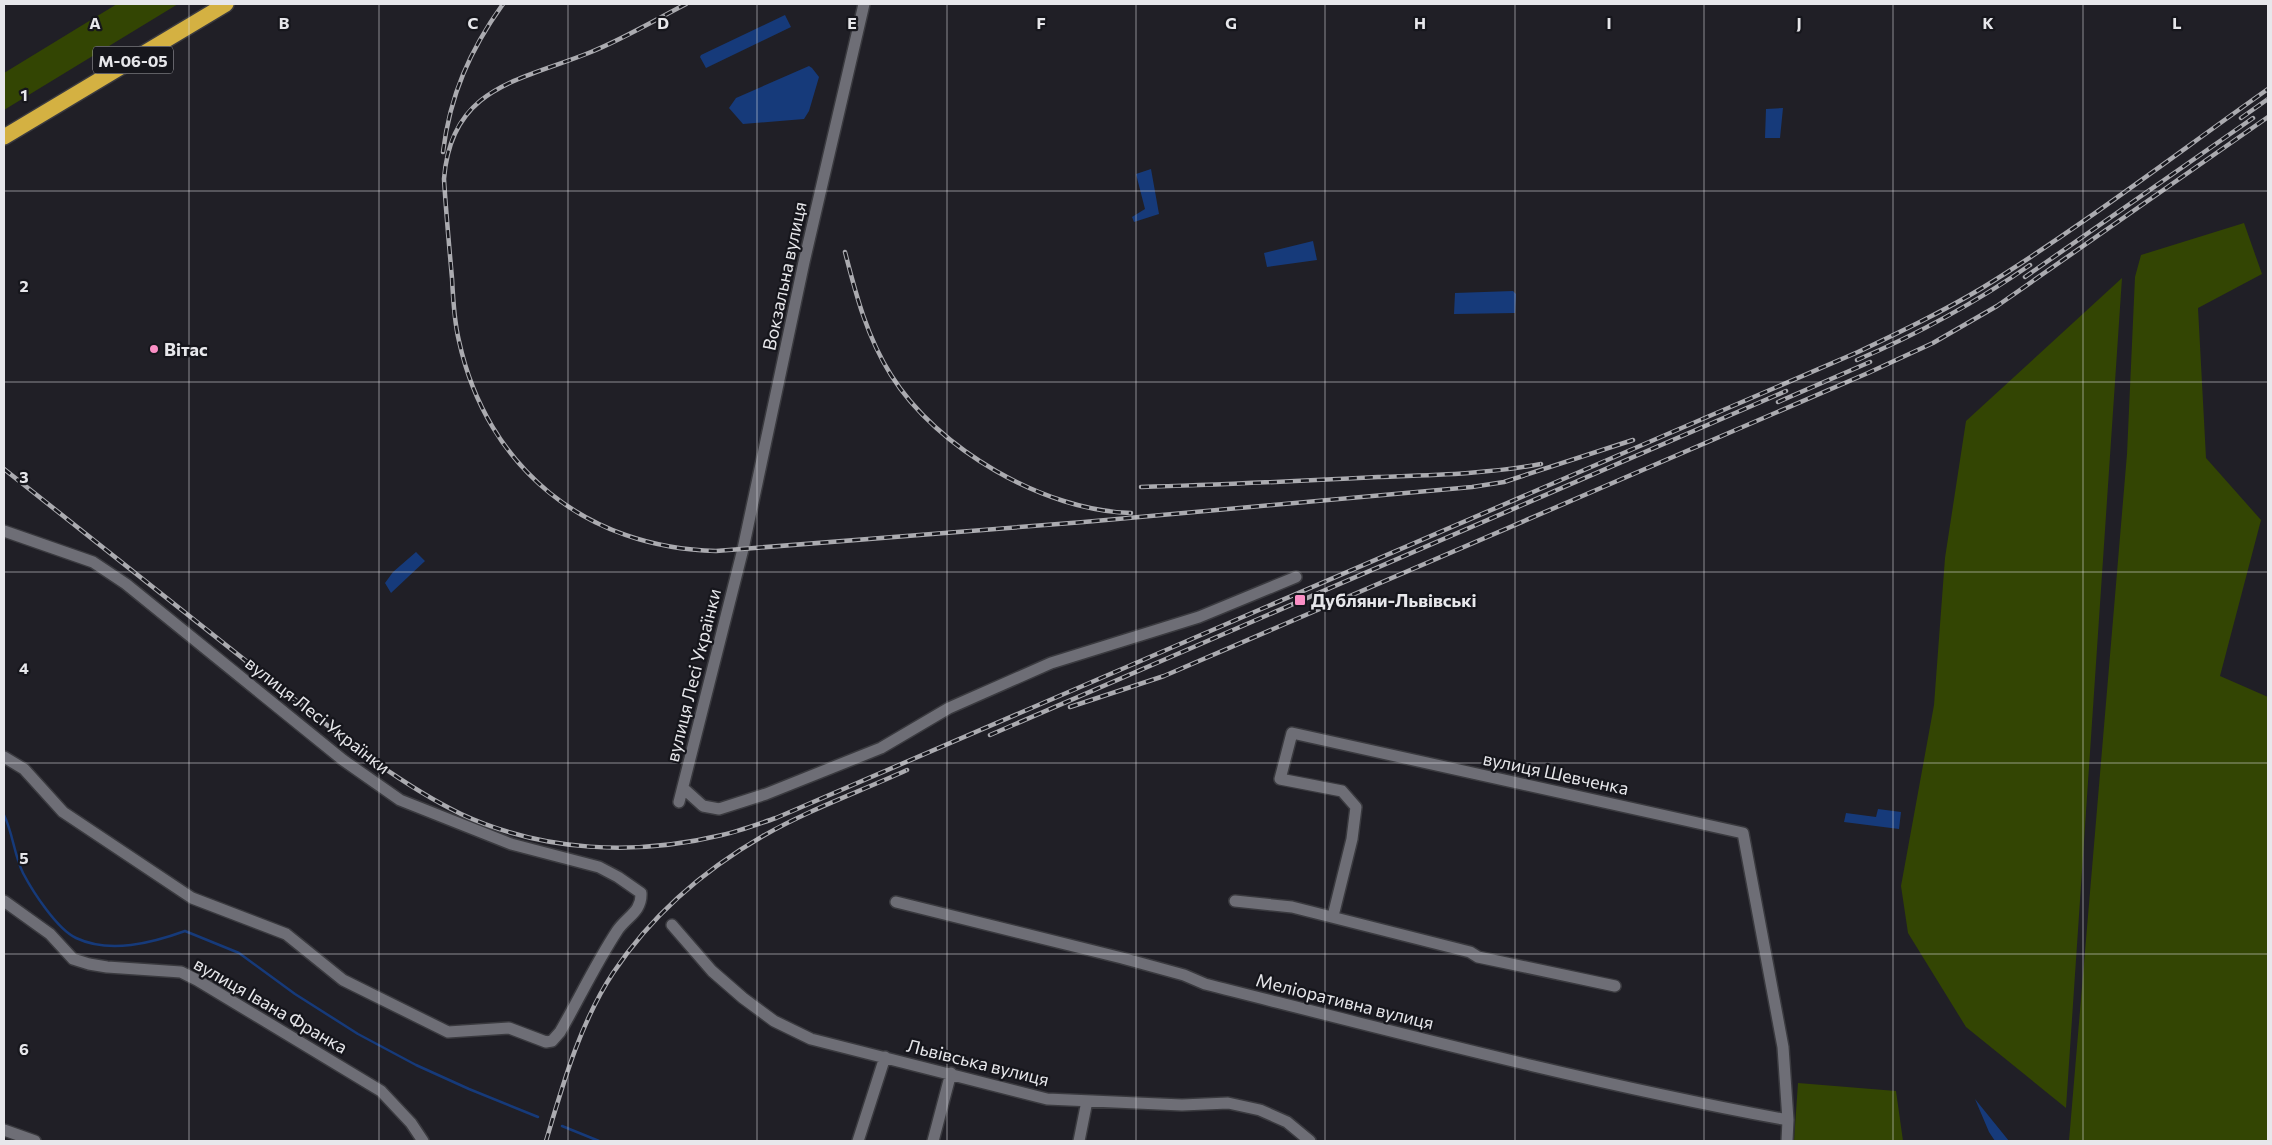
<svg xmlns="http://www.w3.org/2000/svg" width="2272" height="1145" font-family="Commissioner,sans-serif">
	<rect width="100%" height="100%" fill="#201f26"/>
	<path fill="#334503" d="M117,4h61l-174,106v-37z
		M2244,223l18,51 -64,34 8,150 55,62 -41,156 48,21v444h-199l58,-687 8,-177 6,-22z
		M2122,278l-56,830 -100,-81 -58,-94 -7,-47 33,-181 11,-147 21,-137z
		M1798,1083l98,8 7,50h-109z"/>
	<path fill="#163a7a" d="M785,15l6,12 -85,41 -6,-11 1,-2z
		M809,66l3,2 7,9 -10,34 -5,8 -61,5 -14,-16 7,-10z
		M1783,108l-3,30h-15l1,-29z
		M1151,169l8,45 -25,8 -2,-5 13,-8 -9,-35z
		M1313,241l4,19 -50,7 -3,-14z
		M1513,291l3,3 -1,19 -61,1 1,-21z
		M416,552l9,9 -34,32 -6,-10 8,-11z
		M1878,809l23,3 -2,17 -55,-7 2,-9 30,4z
		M1975,1099l34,42h-14l-6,-9z"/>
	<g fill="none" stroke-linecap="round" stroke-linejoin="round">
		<path stroke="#163a7a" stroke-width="2.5" d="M4,815c9,18 10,40 19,58 10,19 34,56 53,65 34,16 76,5 109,-7l54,22 56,41 63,40 58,31 53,24 69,28
			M562,1126l37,15"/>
		<defs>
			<path id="street" d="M4,531l89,31 33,22 217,176 57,40 111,44 88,23 19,10 23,16c1,19 -15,24 -24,38 -21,32 -38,68 -57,101l-8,9 -6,1 -37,-14 -61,4 -105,-52 -57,-46 -94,-36 -129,-86 -39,-43 -20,-12
				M683,788l20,18 16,3 47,-15 115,-46 68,-40 102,-45 148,-46 97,-40
				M679,802l64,-253 61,-287 60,-258
				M4,901l46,33 23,25 16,5 18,3 74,5 16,8 184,111 30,32 12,18
				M1235,901l57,6 178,45 8,5 137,29
				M896,902l226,56 62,17 21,9c194,49 387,100 583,136
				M1333,916l19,-77 4,-32 -14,-16 -62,-12 12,-46 451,100 40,214 5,73 -1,21
				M672,925l40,46 31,27 31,23 37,18 236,60 135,6 46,-2 32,7 27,12 23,19
				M4,1130l31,11
				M858,1141l27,-84
				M933,1141l18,-68
				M1079,1141l8,-40"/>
			<path id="highway" d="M4,137l222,-133"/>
		</defs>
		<use href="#street" stroke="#3a3a3f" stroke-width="14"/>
		<use href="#highway" stroke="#3a3a3f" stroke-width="18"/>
		<use href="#street" stroke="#6e6e76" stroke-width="11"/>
		<use href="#highway" stroke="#d4b142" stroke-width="15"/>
		<defs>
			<path id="rail" d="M686,4c-31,16 -63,35 -95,48 -71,29 -140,34 -147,127 2,33 5,66 8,99 1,21 2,43 7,63 28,128 128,207 257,210l368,-29 388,-35 32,-5 129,-42
				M2241,118l27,-19
				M443,152c7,-57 27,-102 60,-148
				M845,252c11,43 22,85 46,123 46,74 154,136 240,138
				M2025,277l228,-159
				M1857,360c61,-26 118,-57 173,-95
				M1778,402l92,-40
				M4,469l357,283c32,23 65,45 100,62 82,38 174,42 261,21 18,-4 36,-11 54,-17l1082,-466c42,-20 84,-40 124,-64 99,-61 191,-132 286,-199
				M1141,487c79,-2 158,-6 237,-10 54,-2 110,-3 163,-13
				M1070,707l94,-31 704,-303 65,-30 64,-37 271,-189
				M990,735l796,-344
				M546,1141c17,-57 34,-118 67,-168 38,-57 91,-103 150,-137 45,-26 96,-44 144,-66"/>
		</defs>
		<use href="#rail" stroke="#ababb0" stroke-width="4.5"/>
		<use href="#rail" stroke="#16161c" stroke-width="2.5" stroke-dasharray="8" stroke-linecap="butt"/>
	</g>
	<path fill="none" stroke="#e7e7eb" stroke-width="1" stroke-opacity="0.55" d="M189,4v1137M379,4v1137M568,4v1137M757,4v1137M947,4v1137M1136,4v1137M1325,4v1137M1515,4v1137M1704,4v1137M1893,4v1137M2083,4v1137M4,191h2264M4,382h2264M4,572h2264M4,763h2264M4,954h2264"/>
	<g fill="#fb8fc5" stroke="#16161c" stroke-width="2">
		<circle cx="154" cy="349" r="5"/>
		<rect x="1294" y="594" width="12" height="12" rx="2.5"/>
	</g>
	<g text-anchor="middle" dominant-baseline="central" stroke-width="4.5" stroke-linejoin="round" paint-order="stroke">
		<rect fill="#16161c" stroke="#a8a8ad" stroke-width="1" x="93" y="46.5" width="80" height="27" rx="4"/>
		<g font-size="16" font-weight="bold" fill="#e7e7eb">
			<text x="133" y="60">М-06-05</text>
		</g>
		<g font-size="18" fill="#e7e7eb" stroke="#16161c">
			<text transform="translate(784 276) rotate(-78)">Вокзальна вулиця</text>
			<text transform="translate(693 675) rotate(-76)">вулиця Лесі Українки</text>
			<text transform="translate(318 715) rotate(38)">вулиця Лесі Українки</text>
			<text transform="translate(1556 773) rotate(12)">вулиця Шевченка</text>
			<text transform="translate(1345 1001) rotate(14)">Меліоративна вулиця</text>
			<text transform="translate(271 1005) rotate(30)">вулиця Івана Франка</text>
			<text transform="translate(978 1062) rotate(14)">Львівська вулиця</text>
		</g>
		<g font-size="18" font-weight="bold" fill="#e7e7eb" stroke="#16161c" text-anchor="start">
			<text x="164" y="349">Вітас</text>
			<text x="1311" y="600">Дубляни-Львівські</text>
		</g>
	</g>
	<g font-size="16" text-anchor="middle" font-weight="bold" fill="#e7e7eb" stroke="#16161c" stroke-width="4.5" stroke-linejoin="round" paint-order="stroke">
		<text x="95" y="29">A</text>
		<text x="284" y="29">B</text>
		<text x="473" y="29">C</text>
		<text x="663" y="29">D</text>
		<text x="852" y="29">E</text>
		<text x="1041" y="29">F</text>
		<text x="1231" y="29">G</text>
		<text x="1420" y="29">H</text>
		<text x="1609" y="29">I</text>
		<text x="1799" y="29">J</text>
		<text x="1988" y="29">K</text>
		<text x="2177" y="29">L</text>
		<text x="24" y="101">1</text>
		<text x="24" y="292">2</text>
		<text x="24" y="483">3</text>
		<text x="24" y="674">4</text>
		<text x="24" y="864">5</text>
		<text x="24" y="1055">6</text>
	</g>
	<rect width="2272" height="1145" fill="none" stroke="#e7e7eb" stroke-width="10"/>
</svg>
